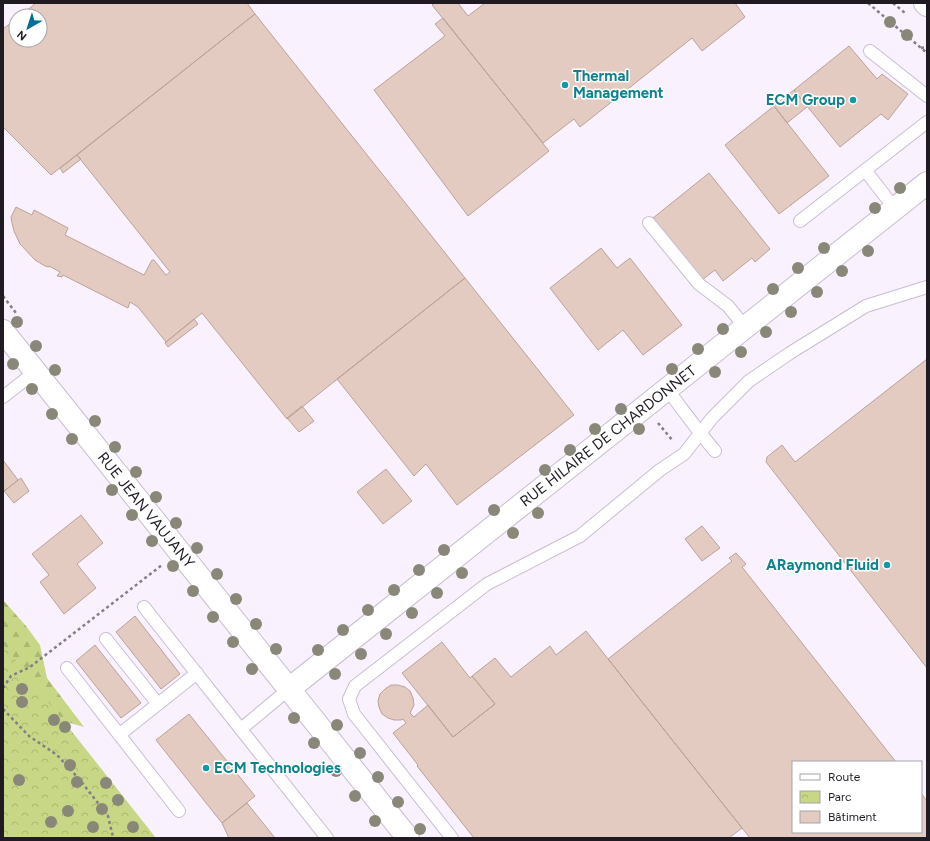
<svg xmlns="http://www.w3.org/2000/svg" width="930" height="841" font-family="Figtree,sans-serif">
	<defs>
		<pattern id="forest-firs" width="22" height="20" patternUnits="userSpaceOnUse"><rect width="22" height="20" fill="#c7d786"/><path d="M5 1l3.5 6h-7zM16 11l3.5 6h-7z" fill="#abb873"/></pattern>
		<pattern id="park-crowns" width="20" height="18" patternUnits="userSpaceOnUse"><rect width="20" height="18" fill="#c7d786"/><path d="M2 6a3 3 0 1 1 6 0M12 15a3 3 0 1 1 6 0" fill="none" stroke="#abb873"/></pattern>
	</defs>
	<rect width="100%" height="100%" fill="#f9f1fe"/>
	<path fill="url(#forest-firs)" d="M3,600l23,26 14,19 7,33 37,49 -52,-15 -29,-10z"/>
	<path fill="url(#park-crowns)" d="M3,644l17,22 136,172h-153z"/>
	<path fill="#e4cbc2" stroke="#baa299" d="M36,3h211l8,11 -204,161 -48,-48v-98l13,-10v21h24v-24h-20z
		M435,3h23l10,13 17,-13h250l10,14 -43,34 -10,-13 -112,89 -6,-8 -31,24 -111,-138z
		M255,14l210,264 -178,141 -85,-106 -36,29 -28,-35 -8,-5 -2,6 -65,-33 -1,2 -5,-1 3,-4 -11,-6v1l-4,-1 -10,-6 -15,-16 -6,-13 -2,-8 -1,-6 5,-10 16,8 2,-5 34,18 -3,7 79,40 8,-15h2l12,15 4,-3 -93,-117z
		M443,18l106,133 -81,65 -94,-126 71,-54 -10,-12z
		M849,46l28,33 5,-5 26,20 -20,26 -7,-6 -41,33 -46,-57z
		M794,90l13,17 -20,16 -13,-17z
		M774,106l55,70 -50,38 -54,-69z
		M77,155l4,4 -18,14 -3,-5z
		M709,173l61,76 -15,13 -3,-4 -29,23 -8,-11 -13,10 -49,-62z
		M601,248l16,20 13,-10 52,67 -39,30 -20,-25 -25,20 -48,-62z
		M465,278l109,137 -117,90 -31,-41 -12,12 -77,-97z
		M194,319l4,5 -30,23 -3,-4z
		M927,359v309l-161,-206 1,-5 15,-12 13,17z
		M302,406l12,15 -15,11 -12,-14z
		M3,460l15,20 -15,12z
		M386,469l26,32 -29,23 -26,-32z
		M21,478l8,13 -15,12 -10,-12z
		M81,515l22,28 -26,21 19,24 -32,26 -24,-32 9,-7 -17,-21z
		M702,526l18,22 -18,13 -17,-22z
		M736,553l10,11 -4,3 154,195h-103v70h128v-39l6,8v37h-177l-142,-179 124,-98 -3,-3z
		M135,616l45,58 -19,15 -45,-57z
		M586,631l156,197 -13,10h-255l-57,-72 1,-1 -25,-32 13,-10 -3,-4 -2,1h-7l-6,-2 -6,-4 -3,-7 -1,-6 2,-7 5,-5 6,-4h7l7,2 5,4 3,7 1,7 -4,8 4,4 14,-12 25,32 42,-33 -23,-28 23,-18 16,19 39,-31 6,9z
		M442,642l28,36 2,-2 23,28 -42,33 -51,-64z
		M95,645l46,58 -20,15 -45,-57z
		M189,714l66,82 -33,27 -66,-83z
		M247,803l28,35h-46l-1,-2 -6,-13z"/>
	<g fill="none" stroke-linecap="round" stroke-linejoin="round">
		<defs>
			<path id="service" d="M870,51l57,45
				M865,170l30,39
				M800,221l127,-99
				M649,223l50,61 29,22 17,21
				M667,389c16,21 31,42 48,62
				M3,397l32,-25
				M144,607l183,231
				M106,639l52,65
				M67,668l112,143
				M241,729l48,-40
				M119,735l78,-62
				M452,838l-98,-124 -5,-15 6,-13 132,-102 93,-48 80,-66 24,-16 28,-36 37,-37 41,-28 76,-47 61,-19"/>
			<path id="minor" d="M925,3l2,2
				M3,331l405,507
				M289,689l638,-506"/>
		</defs>
		<use href="#service" stroke="#cabdd2" stroke-width="14"/>
		<use href="#minor" stroke="#cabdd2" stroke-width="24"/>
		<path stroke="#847e88" stroke-width="2.5" stroke-dasharray="3 3" stroke-linecap="butt" d="M868,3l59,50
			M893,3l12,10
			M921,48l6,-1
			M3,296l13,17
			M658,423l15,18
			M3,688l8,-12 19,-9 132,-102
			M3,709l26,27 28,19 23,25 28,36 5,21v1"/>
		<use href="#service" stroke="#fff" stroke-width="12"/>
		<use href="#minor" stroke="#fff" stroke-width="22"/>
	</g>
	<g fill="#898878">
		<circle cx="890" cy="22" r="6"/>
		<circle cx="907" cy="35" r="6"/>
		<circle cx="900" cy="188" r="6"/>
		<circle cx="875" cy="208" r="6"/>
		<circle cx="824" cy="248" r="6"/>
		<circle cx="868" cy="251" r="6"/>
		<circle cx="798" cy="268" r="6"/>
		<circle cx="842" cy="271" r="6"/>
		<circle cx="773" cy="289" r="6"/>
		<circle cx="817" cy="292" r="6"/>
		<circle cx="791" cy="312" r="6"/>
		<circle cx="17" cy="322" r="6"/>
		<circle cx="723" cy="329" r="6"/>
		<circle cx="766" cy="332" r="6"/>
		<circle cx="36" cy="346" r="6"/>
		<circle cx="698" cy="349" r="6"/>
		<circle cx="741" cy="352" r="6"/>
		<circle cx="13" cy="364" r="6"/>
		<circle cx="672" cy="369" r="6"/>
		<circle cx="55" cy="370" r="6"/>
		<circle cx="715" cy="372" r="6"/>
		<circle cx="32" cy="389" r="6"/>
		<circle cx="621" cy="409" r="6"/>
		<circle cx="52" cy="414" r="6"/>
		<circle cx="95" cy="421" r="6"/>
		<circle cx="595" cy="429" r="6"/>
		<circle cx="639" cy="429" r="6"/>
		<circle cx="72" cy="439" r="6"/>
		<circle cx="115" cy="447" r="6"/>
		<circle cx="570" cy="450" r="6"/>
		<circle cx="545" cy="470" r="6"/>
		<circle cx="136" cy="472" r="6"/>
		<circle cx="112" cy="490" r="6"/>
		<circle cx="156" cy="497" r="6"/>
		<circle cx="494" cy="510" r="6"/>
		<circle cx="538" cy="513" r="6"/>
		<circle cx="132" cy="515" r="6"/>
		<circle cx="176" cy="523" r="6"/>
		<circle cx="513" cy="533" r="6"/>
		<circle cx="152" cy="541" r="6"/>
		<circle cx="197" cy="548" r="6"/>
		<circle cx="444" cy="550" r="6"/>
		<circle cx="173" cy="566" r="6"/>
		<circle cx="419" cy="570" r="6"/>
		<circle cx="462" cy="573" r="6"/>
		<circle cx="217" cy="574" r="6"/>
		<circle cx="394" cy="590" r="6"/>
		<circle cx="193" cy="591" r="6"/>
		<circle cx="437" cy="593" r="6"/>
		<circle cx="236" cy="599" r="6"/>
		<circle cx="368" cy="610" r="6"/>
		<circle cx="412" cy="613" r="6"/>
		<circle cx="213" cy="617" r="6"/>
		<circle cx="256" cy="624" r="6"/>
		<circle cx="343" cy="630" r="6"/>
		<circle cx="386" cy="634" r="6"/>
		<circle cx="233" cy="642" r="6"/>
		<circle cx="276" cy="649" r="6"/>
		<circle cx="318" cy="650" r="6"/>
		<circle cx="361" cy="654" r="6"/>
		<circle cx="252" cy="669" r="6"/>
		<circle cx="335" cy="674" r="6"/>
		<circle cx="22" cy="689" r="6"/>
		<circle cx="22" cy="702" r="6"/>
		<circle cx="294" cy="718" r="6"/>
		<circle cx="54" cy="720" r="6"/>
		<circle cx="337" cy="725" r="6"/>
		<circle cx="65" cy="727" r="6"/>
		<circle cx="314" cy="743" r="6"/>
		<circle cx="360" cy="753" r="6"/>
		<circle cx="70" cy="765" r="6"/>
		<circle cx="336" cy="771" r="6"/>
		<circle cx="378" cy="777" r="6"/>
		<circle cx="19" cy="780" r="6"/>
		<circle cx="77" cy="782" r="6"/>
		<circle cx="106" cy="783" r="6"/>
		<circle cx="355" cy="796" r="6"/>
		<circle cx="118" cy="800" r="6"/>
		<circle cx="398" cy="802" r="6"/>
		<circle cx="102" cy="809" r="6"/>
		<circle cx="68" cy="811" r="6"/>
		<circle cx="375" cy="821" r="6"/>
		<circle cx="51" cy="822" r="6"/>
		<circle cx="93" cy="827" r="6"/>
		<circle cx="133" cy="827" r="6"/>
		<circle cx="420" cy="829" r="6"/>
	</g>
	<g fill="#0f9aa8" stroke="#fff" stroke-width="1.5">
		<circle cx="565" cy="85" r="4"/>
		<circle cx="853" cy="100" r="4"/>
		<circle cx="887" cy="565" r="4"/>
		<circle cx="206" cy="768" r="4"/>
	</g>
	<g text-anchor="middle" dominant-baseline="central" stroke-width="3" stroke-linejoin="round" paint-order="stroke">
		<g font-size="15" font-weight="bold" fill="#0d838f" stroke="#fff" text-anchor="start">
			<text x="573" y="76">Thermal<tspan x="573" dy="17">Management</tspan></text>
			<text x="845" y="100" text-anchor="end">ECM Group</text>
			<text x="879" y="565" text-anchor="end">ARaymond Fluid</text>
			<text x="214" y="768">ECM Technologies</text>
		</g>
		<g font-size="15" fill="#201b23" stroke="#fff">
			<text transform="translate(608 436) rotate(-38)">RUE HILAIRE DE CHARDONNET</text>
			<text transform="translate(146 510) rotate(51)">RUE JEAN VAUJANY</text>
		</g>
	</g>
	<rect width="930" height="841" fill="none" stroke="#201b23" stroke-width="8"/>
	<rect x="792" y="761" width="130" height="72" fill="#ffffff" stroke="#a6a4a7"/>
	<rect x="800" y="774" width="20" height="6" fill="#ffffff" stroke="#a6a4a7"/>
	<text x="828" y="781" font-size="12" fill="#201b23">Route</text>
	<rect x="800" y="791" width="20" height="12" fill="url(#park-crowns)" stroke="#a6a4a7"/>
	<text x="828" y="801" font-size="12" fill="#201b23">Parc</text>
	<rect x="800" y="811" width="20" height="12" fill="#e4cbc2" stroke="#a6a4a7"/>
	<text x="828" y="821" font-size="12" fill="#201b23">Bâtiment</text>
	<g transform="translate(28 28) rotate(219)"><circle r="19" fill="#ffffff" stroke="#a6a4a7"/>
	<path d="M0-3L7 15L0 10L-7 15Z" fill="#006e9a"/>
	<text y="-6" font-size="11" font-weight="bold" text-anchor="middle" fill="#201b23">N</text>
	</g>
</svg>
